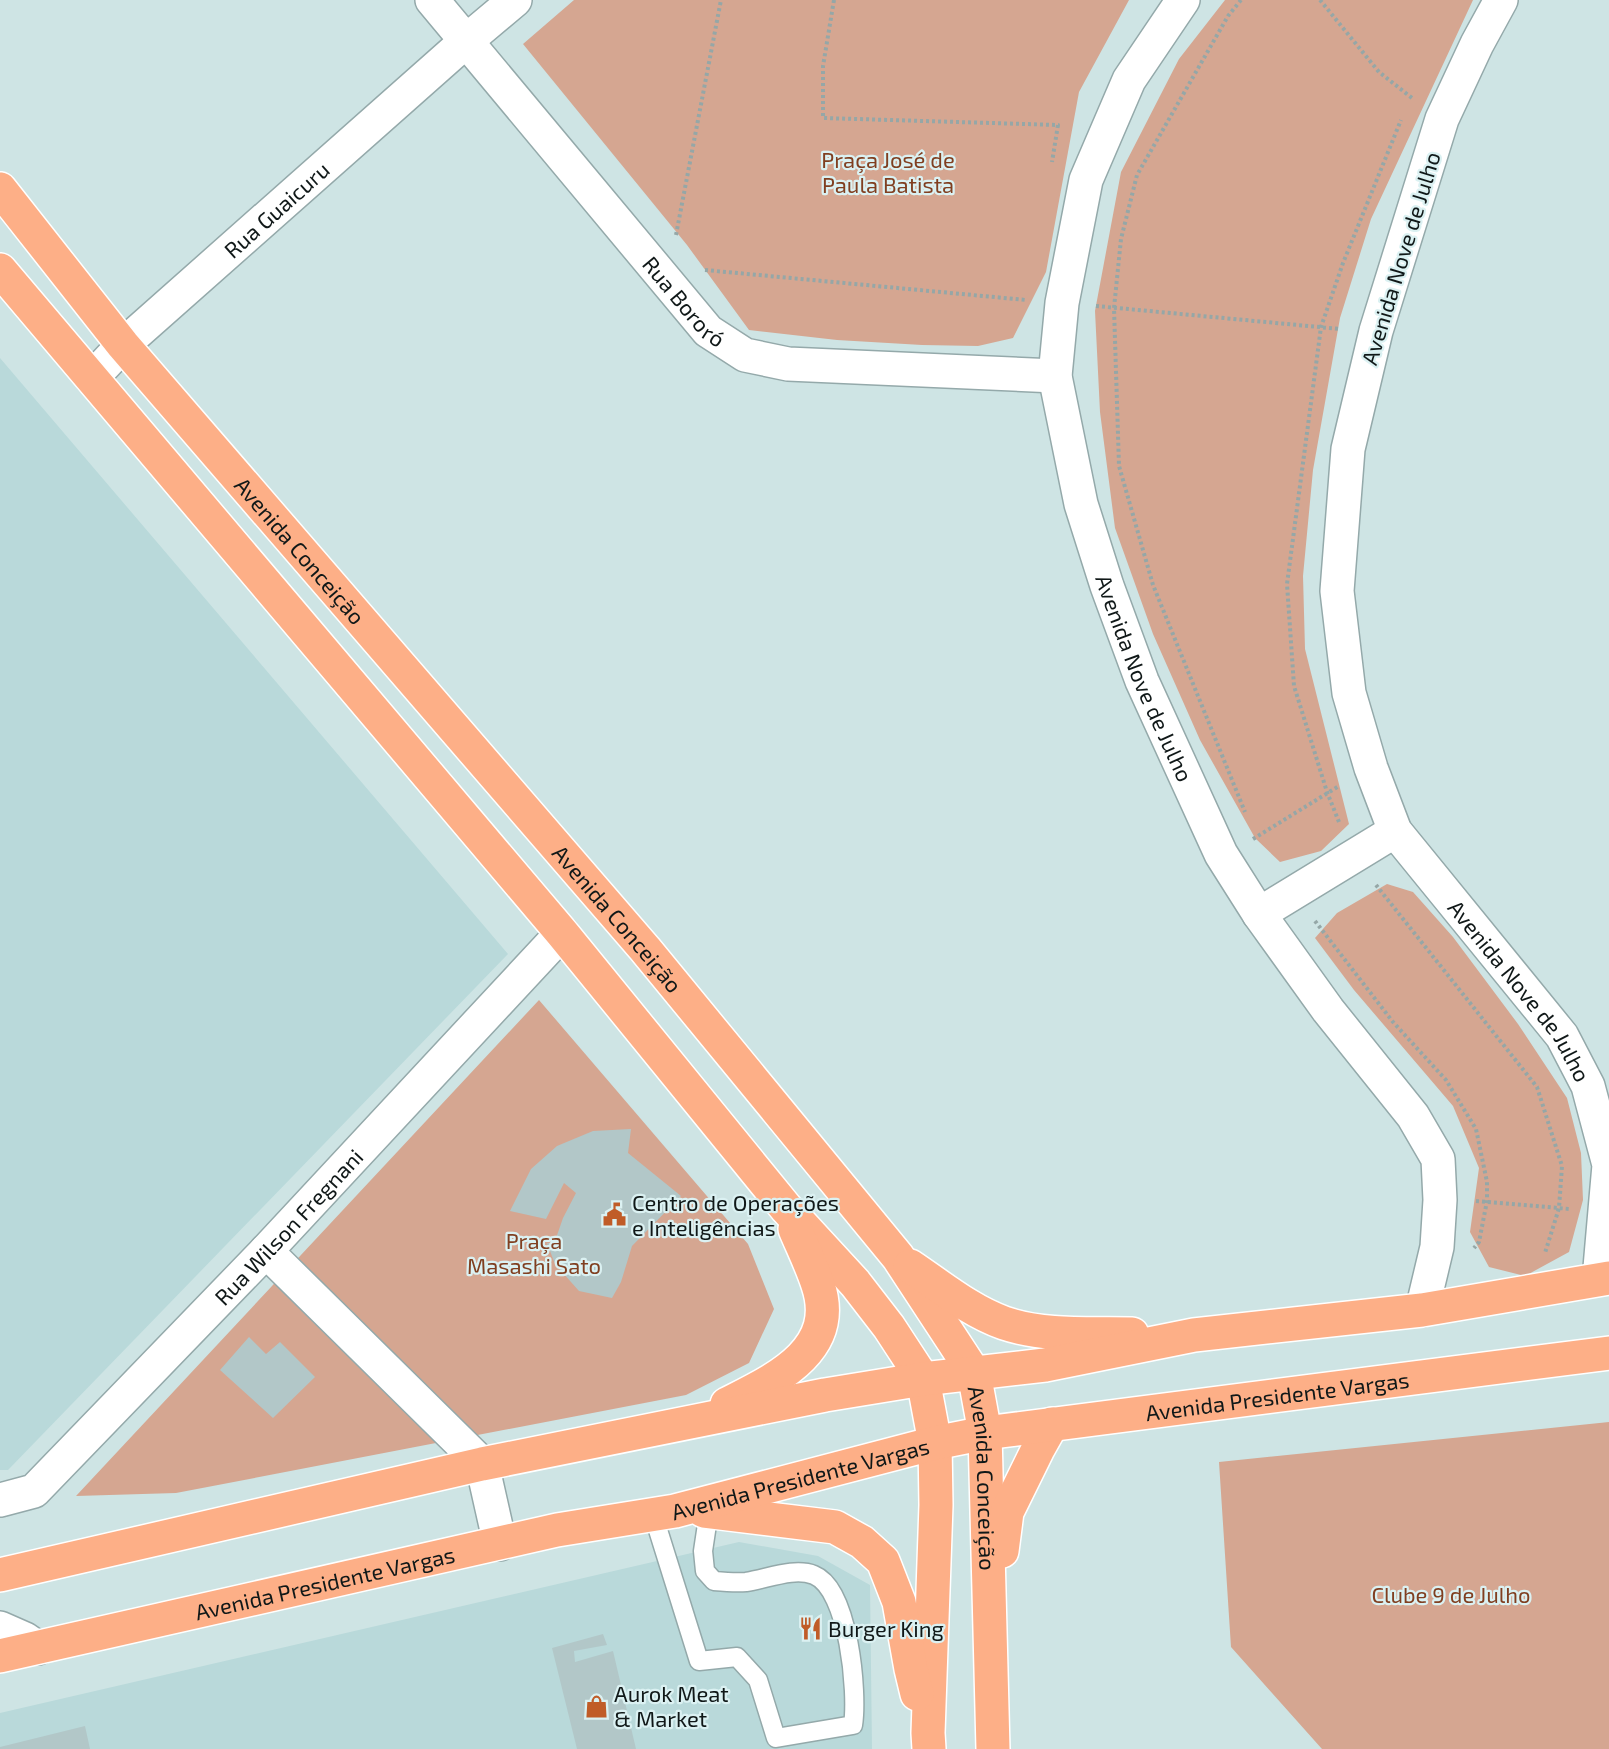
<svg xmlns="http://www.w3.org/2000/svg" width="1609" height="1749" font-family="'Exo 2',sans-serif">
	<rect width="100%" height="100%" fill="#cee4e4"/>
	<path fill="#b9d9da" d="M0,358l508,596 -500,516h-8z
		M739,1542l79,14 52,29 2,164h-872v-36z"/>
	<path fill="#d5a691" d="M574,0h555l-50,92 -33,180 -33,66 -35,8 -56,-1 -85,-5 -88,-10 -62,-85 -164,-201z
		M1225,0h248l-102,219 -31,99 -27,152 -10,106 2,73 44,175 -28,27 -41,11 -25,-24 -55,-98 -47,-106 -38,-106 -15,-116 -5,-101 26,-139 58,-113z
		M1387,884l26,8 40,45 65,87 49,74 14,55 2,47 -14,52 -44,24 -36,-9 -19,-35 9,-64 -26,-62 -99,-116 -39,-52 22,-25z
		M539,1000l209,244 26,65 -25,54 -63,32 -510,98 -100,3z
		M1609,1422v327h-287l-91,-102 -12,-185z"/>
	<path fill="#b2c7c8" d="M631,1129l-3,24 53,43 -49,50 -11,36 -9,16 -33,-7 -24,-27 -8,-21 7,1 9,-26 13,-25 -12,-10 -18,36 -36,-8 21,-42 26,-23 36,-15z
		M249,1337l17,17 14,-12 35,35 -42,41 -53,-48z
		M603,1634l4,11 -33,6 1,11 38,-11 23,98h-59l-25,-101z
		M85,1726l5,23h-90v-2z"/>
	<g fill="none" stroke-linecap="round" stroke-linejoin="round">
		<defs>
			<path id="service" d="M653,1514l46,147 38,-4 21,23 18,58 77,-13c5,-32 -4,-136 -39,-150 -20,-8 -47,4 -68,7 -10,1 -21,0 -32,-1l-9,-10 -2,-20 6,-40"/>
			<g id="minor">
				<path id="s1" d="M432,0l276,331 37,24 43,9 267,12"/>
				<path id="s2" d="M92,378l31,-33 342,-303 50,-42"/>
				<path d="M1259,914l136,-83"/>
				<path d="M266,1251l216,213 18,80"/>
				<path id="s3" d="M0,1500l34,-9 232,-240 296,-318"/>
			</g>
			<g id="tertiary">
				<path id="s4" d="M1183,0l-54,80 -43,100 -24,123 -7,73 26,128 26,82 35,95 79,173 38,60 69,96 85,106 25,43 2,41 -3,47 -15,63"/>
				<path id="s5" d="M1501,0l-24,44 -35,75 -66,212 -28,118 -11,142 12,102 22,75 24,63 167,205 26,50 21,79 -10,114"/>
				<path d="M0,1628l25,11 13,9"/>
			</g>
			<g id="primary">
				<path id="s6" d="M0,189l123,156 522,604 253,308 76,116 11,60 8,316"/>
				<path d="M0,270l562,663 224,275 69,75 34,44 34,52 12,64 1,62 -8,228 1,16"/>
				<path d="M910,1266c30,20 60,45 94,57 41,14 86,10 128,11"/>
				<path d="M727,1404c47,-24 113,-53 91,-119 -6,-19 -15,-37 -23,-56"/>
				<path d="M704,1511l131,16 27,15 21,19 16,41 12,67 6,25"/>
				<path d="M1002,1551l5,-39 31,-63 14,-25"/>
				<path d="M0,1575l482,-111 343,-69 98,-16 122,-14 149,-30 228,-25 187,-32"/>
				<path id="s7" d="M0,1656l557,-126 118,-19 260,-68 50,-10 624,-80"/>
			</g>
		</defs>
		<use href="#service" stroke="#94a9aa" stroke-width="21"/>
		<use href="#minor" stroke="#94a9aa" stroke-width="36"/>
		<use href="#tertiary" stroke="#94a9aa" stroke-width="36"/>
		<use href="#primary" stroke="#fff" stroke-width="36"/>
		<path stroke="#95a7a7" stroke-width="4" stroke-dasharray="3 3" stroke-linecap="butt" d="M834,0l-11,66v52l235,7 -6,37
			M1241,0l-13,16 -91,159 -16,64 -7,69 5,158 34,119 92,227
			M1320,0l59,72 33,26
			M676,235l45,-235
			M705,270l321,30
			M1096,306l244,23
			M1339,822l-12,-30 -33,-106 -7,-102 34,-257 22,-64 58,-143
			M1253,839l86,-53
			M1376,885l161,202 25,79 -3,42 -14,45
			M1315,921l78,101 53,58 30,49 11,53v19l-8,41 -5,6
			M1476,1201l94,8"/>
		<use href="#service" stroke="#fff" stroke-width="18"/>
		<use href="#minor" stroke="#fff" stroke-width="33"/>
		<use href="#tertiary" stroke="#fff" stroke-width="33"/>
		<use href="#primary" stroke="#fdaf87" stroke-width="33"/>
	</g>
	<defs>
		<symbol id="civic-bare" viewBox="-9 -9 18 18"><path d="M-.6-6.5H3V-4.5H.6V-3L4-1V1h2V6H-6V1h2V-1L-.6-3ZM-1.2 2.5V6h2.4V2.5Z" fill="#c05c28" stroke="#dbf1f2" stroke-width="2.5" paint-order="stroke"/></symbol>
		<symbol id="restaurant-bare" viewBox="-9 -9 18 18"><path d="M-5-6h1v4h1v-4h1v4h1v-4h1v5L-1.5 .5V6h-2V.5L-5-1ZM5-6V6H3V1.5H1.5Q1.5-4 5-6Z" fill="#c05c28" stroke="#dbf1f2" stroke-width="2.5" paint-order="stroke"/></symbol>
		<symbol id="shop-bare" viewBox="-9 -9 18 18"><path d="M-5-2.5h2.3a2.7 3.5 0 0 1 5.4 0H5L5.5 6h-11ZM-1.5-2.5h3a1.5 2.3 0 0 0-3 0Z" fill="#c05c28" stroke="#dbf1f2" stroke-width="2.5" paint-order="stroke"/></symbol>
	</defs>
	<g fill-rule="evenodd">
		<use href="#civic-bare" x="598" y="1198" width="33" height="33"/>
		<use href="#restaurant-bare" x="794" y="1612" width="33" height="33"/>
		<use href="#shop-bare" x="580" y="1690" width="33" height="33"/>
	</g>
	<g text-anchor="middle" dominant-baseline="central" stroke-width="4.5" stroke-linejoin="round" paint-order="stroke">
		<g font-size="22" fill="#803f20" stroke="#dbf1f2">
			<text x="888" y="159">Praça José de<tspan x="888" dy="25">Paula Batista</tspan></text>
			<text x="534" y="1240">Praça<tspan x="534" dy="25">Masashi Sato</tspan></text>
			<text x="1451" y="1594">Clube 9 de Julho</text>
		</g>
		<g font-size="22" fill="#101818" stroke="#dbf1f2">
			<text stroke="none"><textPath href="#s2" startOffset="250">Rua Guaicuru</textPath></text>
			<text transform="translate(1400 258) rotate(-73)">Avenida Nove de Julho</text>
			<text stroke="none"><textPath href="#s1" startOffset="393">Rua Bororó</textPath></text>
			<text stroke="none"><textPath href="#s6" startOffset="470">Avenida Conceição</textPath></text>
			<text stroke="none"><textPath href="#s4" startOffset="720">Avenida Nove de Julho</textPath></text>
			<text stroke="none"><textPath href="#s6" startOffset="956">Avenida Conceição</textPath></text>
			<text stroke="none"><textPath href="#s5" startOffset="1070">Avenida Nove de Julho</textPath></text>
			<text stroke="none"><textPath href="#s3" startOffset="402">Rua Wilson Fregnani</textPath></text>
			<text stroke="none"><textPath href="#s7" startOffset="1305">Avenida Presidente Vargas</textPath></text>
			<text stroke="none"><textPath href="#s7" startOffset="820">Avenida Presidente Vargas</textPath></text>
			<text stroke="none"><textPath href="#s6" startOffset="1640">Avenida Conceição</textPath></text>
			<text stroke="none"><textPath href="#s7" startOffset="333">Avenida Presidente Vargas</textPath></text>
		</g>
		<g font-size="22" fill="#101818" stroke="#dbf1f2" text-anchor="start">
			<text x="632" y="1202">Centro de Operações<tspan x="632" dy="25">e Inteligências</tspan></text>
			<text x="828" y="1628">Burger King</text>
			<text x="614" y="1693">Aurok Meat<tspan x="614" dy="25">&amp; Market</tspan></text>
		</g>
	</g>
</svg>
